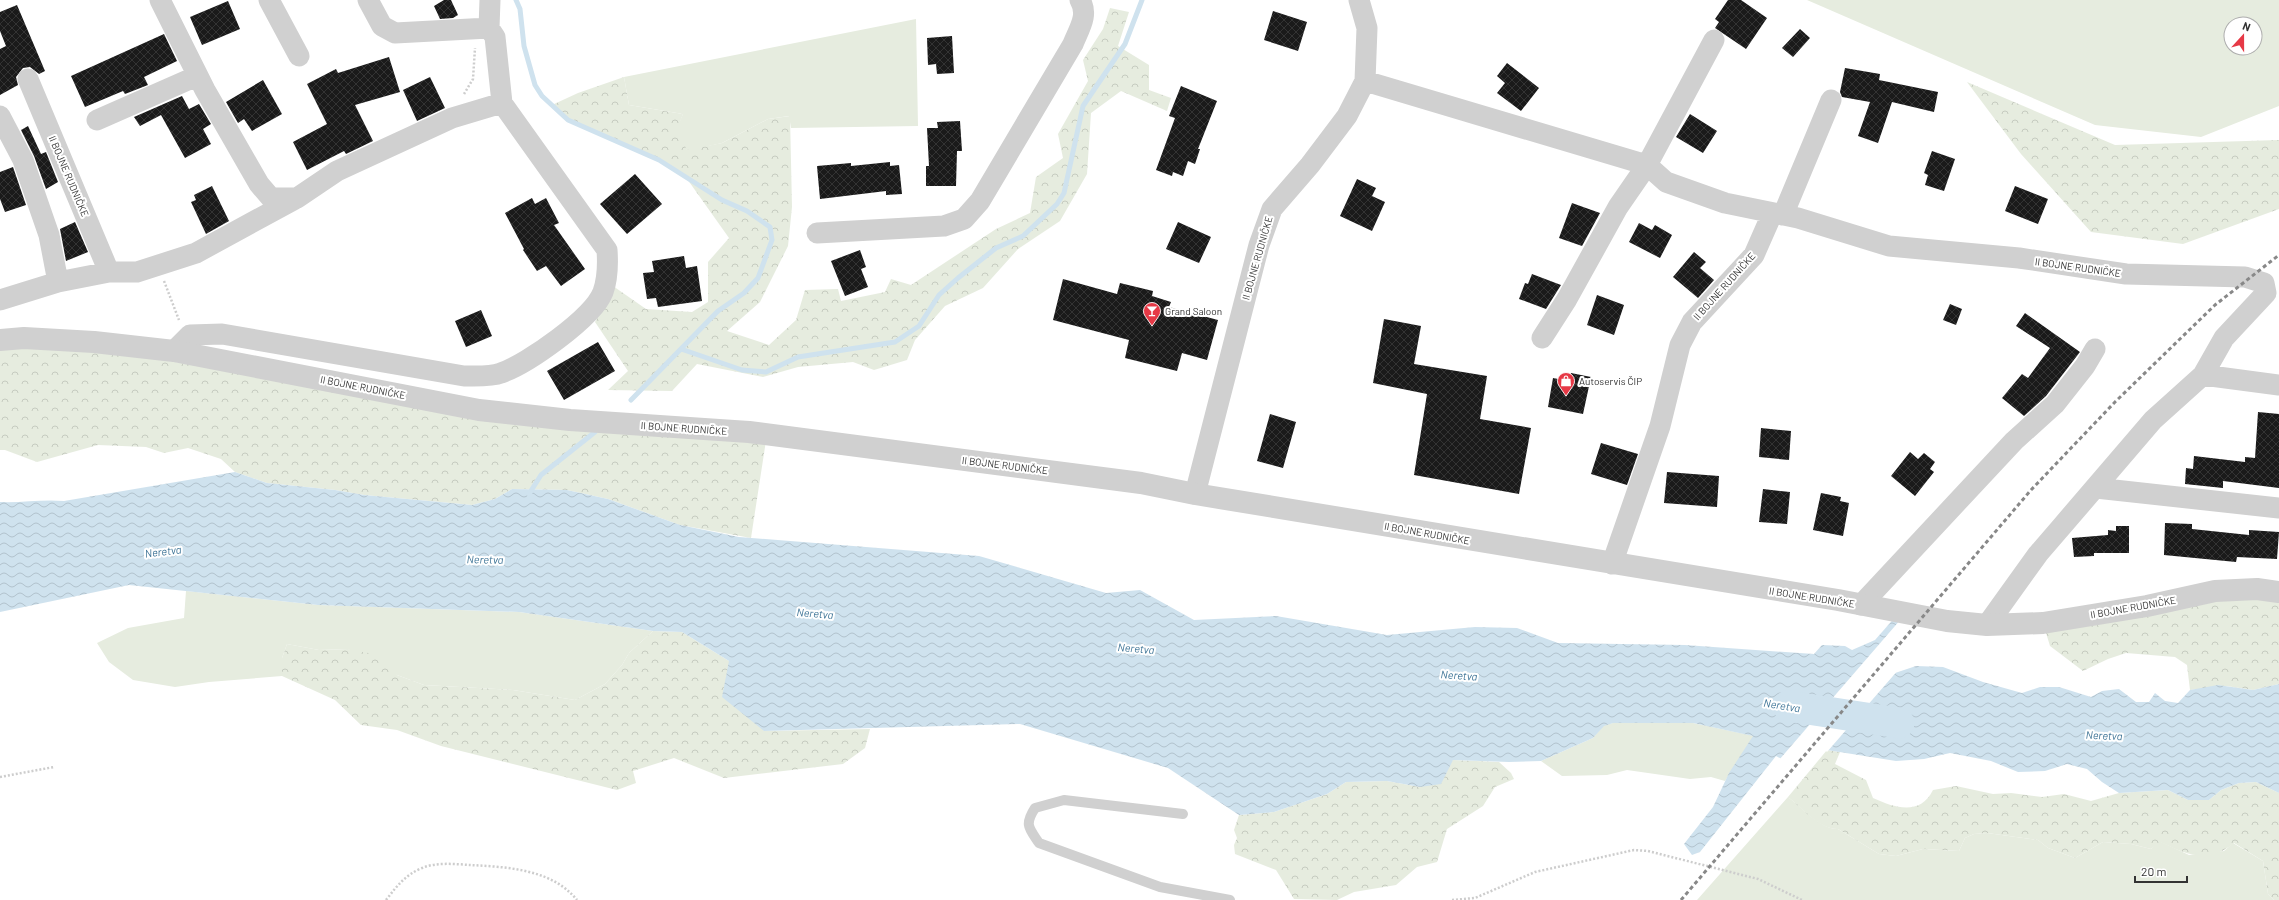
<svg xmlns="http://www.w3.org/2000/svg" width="2279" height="900" font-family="Barlow,sans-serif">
	<defs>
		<pattern id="forest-crowns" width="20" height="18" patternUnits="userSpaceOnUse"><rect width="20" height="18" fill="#e6ecdf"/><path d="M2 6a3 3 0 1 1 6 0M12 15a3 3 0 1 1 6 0" fill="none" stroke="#c6cbc0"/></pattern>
		<pattern id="water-waves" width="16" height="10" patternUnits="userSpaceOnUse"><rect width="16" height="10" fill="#cfe2ee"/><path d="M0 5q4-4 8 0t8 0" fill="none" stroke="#b2c2cd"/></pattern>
		<pattern id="building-cross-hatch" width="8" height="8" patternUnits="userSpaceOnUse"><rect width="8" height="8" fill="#1a1a1a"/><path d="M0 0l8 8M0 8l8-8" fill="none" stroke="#333"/></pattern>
	</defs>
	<rect width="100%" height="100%" fill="#fff"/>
	<path fill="#e6ecdf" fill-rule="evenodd" d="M1807,0h472v106l-78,31 -106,-12zM2231,24h24v24h-24z
		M916,19l2,107 -127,2 -2,-12 -21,3 -46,24 -35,8 -11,-21 7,-16 -54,-9 -5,-28z
		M186,591l132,14 201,7 134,19 -24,22 -7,12 -17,19 -30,16 -62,-10 -89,-5 -27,-10 -49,-26 -29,1 -32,-6 -5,14v18l-73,6 -34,5 -42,-7 -24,-18 -12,-19 31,-15 56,-10z
		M1613,723h80l61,13 -29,45 -14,-4 -21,2 -63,-9 -20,5 -45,1 -21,-15 52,-23 11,-13z
		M1788,797c13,10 34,33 50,32l41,25 17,2 27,-7 36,2 6,-13 9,-4 13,-1 51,7 10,8 27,10 28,-16 28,2 20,5 8,-8 30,14 35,-4 9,-8 30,18 5,33 6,6h-577z"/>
	<path fill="url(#forest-crowns)" d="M1110,8l19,4 -11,34 31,19v25l22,8 -4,13 -46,-20 -30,22 -4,61 -27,47 -42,28 -35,39 -38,18 -30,34 -8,20 -33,10 -21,-8 -55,5 -35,10 -66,-13 -25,27 -64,-1 20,-19 -33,-49 18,-36 33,23 46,3 16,-10v-40l21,-24 -44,-62 -26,-16 -91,-40 -16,-15 26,-12 46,-16 5,28 54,9 -6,16 10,20 35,-7 46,-24 22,-3 2,91 -4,39 -28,56 -33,29 42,14 27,-25 9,-30 33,-1 3,12 44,-9 6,-13 20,6 85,-56 34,-16 6,-36 27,-19 -5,-24 30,-53 -5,-21 20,-31z
		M1967,82l148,63 164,-5v69l-96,35 -92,-12 -70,-78z
		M24,338l455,72 288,24 -16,104 -71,-13 -72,-26 -41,-9 -55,-1 -17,10 -23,6 -108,-10 -29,-5 -68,-7 -32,-11 -14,-13 -33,-11 -24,5 -18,-6 -48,-2 -61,17 -32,-12h-5v-101z
		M2279,592v92l-26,6 -27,-4 -36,4 -3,-25 -12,-8 -49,-4 -18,6 -25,12 -33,-25 -7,-23z
		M653,631l29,1 47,29 35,70 106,-2 -5,19 -22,16 -119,14 -50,-20 -41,13 3,12 -19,7 -176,-44 -44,-16 -36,-5 -26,-25 -53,-24v-18l5,-14 32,6 29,-1 40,8 9,18 27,10 89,5 62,10 30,-16 17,-19 7,-12z
		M1827,750l13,2 -5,12 31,16 7,18c22,10 47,18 60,-8l23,-4 37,8 18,-1 31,4 22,-3 27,7 28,-8 49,-3 20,10h21l12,-10 18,-7 17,-1 23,11v107h-5l-6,-6 -5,-33 -29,-18c-26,22 -48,11 -74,-1l-9,7 -20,-5 -28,-2 -28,16 -27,-10 -10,-8 -51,-7 -13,1 -9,4 -6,13 -36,-2 -27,7 -17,-2 -41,-25c-18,1 -36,-21 -50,-32z
		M1453,760l46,2 12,11 3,6 -19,8 -12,19 -36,23 -10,33 -20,5 -21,18 -42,7 -17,8 -43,-1 -18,-29 -41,-16 -1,-9 3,-7 -3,-8 5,-15 35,-3 53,-18 19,-12 41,-1 33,6z"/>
	<path fill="url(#water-waves)" d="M235,472l32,11 68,7 29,5 108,10 23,-6 17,-10 55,1 41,9 72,26 59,12 240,19 127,37 34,-3 54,30 82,-4 111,19 88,-8 42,1 41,15 127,2 129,9 8,-9 23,1 7,4 23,-10 30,-34 18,1 -130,138 -6,17 -11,-6 -76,96 -8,3 -8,-11 29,-37 16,-34 24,-37 -60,-13h-80l-9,3 -11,12 -52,23 -32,1 -56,-2 -12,24 -21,3 -33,-6 -41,1 -19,12 -53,18 -35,3 -71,-47 -148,-44 -256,7 -42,-34 7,-36 -47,-29 -29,-1 -134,-19 -201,-7 -189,-20 -129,27v-110c22,1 42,-3 64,-1z
		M1916,666l27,1 40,15 39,11 18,-6h19l32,10 11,-6 17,-2 17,13h13l6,-9 10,8 13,2 12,-13 28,-5 35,5 26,-6v109l-23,-11 -17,1 -18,7 -12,10h-21l-20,-10 -49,3 -17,-11 -15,-13 -20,-5 -22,7 -27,1 -27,-11 -41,-8 -26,6 -28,2 -69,-11 68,-77z"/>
	<path fill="#fff" d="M1914,604l11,3 -124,141 -6,-1 -6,17 -10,-4z
		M1899,669l-72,83 -1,-1v-3l68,-77z"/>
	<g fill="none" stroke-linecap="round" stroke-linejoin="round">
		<path stroke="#cfe2ee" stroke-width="5" d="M516,0l4,9 4,37 11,39 7,11 26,24 91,40 63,40 25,11 23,16 2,13 -14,38 -14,15 -26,18 -87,89
			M681,349l61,21 24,2 32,-15 97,-15 24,-16 20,-31 19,-17 38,-30 27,-12 34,-32 7,-11 19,-87 42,-62 17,-44
			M529,494l12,-19 54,-43"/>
		<path stroke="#cfe2ee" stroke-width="31" d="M1788,706l111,17"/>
	</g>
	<path fill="url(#building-cross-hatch)" d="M444,0h7l7,15 -5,3 -13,1 -6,-13z
		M1728,0h13l26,18 -21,31 -31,-21 4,-6 -4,-3z
		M228,1l12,28 -38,16 -12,-28z
		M17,5l28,66 -6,3 -9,-7 -7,1 -7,9 2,8 -18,10v-46l6,-3 -6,-15v-19z
		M1273,11l34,11 -9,29 -34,-11z
		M1800,29l10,9 -17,19 -11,-9z
		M164,34l13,27 -33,16 4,8 -23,9 -2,-3 -38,16 -14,-31z
		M952,36l2,37 -17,1 -1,-10 -8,1 -1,-27z
		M389,57l11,35 -45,13 18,36 -27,13 -2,-3 -37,19 -14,-28 34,-18 -20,-40 29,-15 2,4z
		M1507,63l32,25 -18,23 -24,-18 8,-10 -8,-7z
		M1845,68l35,6 -1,6 59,12 -4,20 -42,-10 -14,41 -20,-7 12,-34 -28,-5 -2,-5z
		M430,77l15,31 -28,13 -14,-31z
		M263,80l19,34 -30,17 -8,-12 -6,4 -12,-21z
		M1181,86l36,15 -19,48h2l-5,15 -7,-3 -5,15 -10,-4 -1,4 -16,-6 19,-52 -6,-2z
		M182,96l7,13 10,-5 12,20 -8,5 8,15 -26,14 -24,-43 -21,11 -6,-9z
		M1690,114l27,17 -14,22 -27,-16z
		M960,121l2,30h-5l-1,35h-30v-20h3l-2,-38h11l-1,-6z
		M28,126l13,28 5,-2 12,30 -12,7 -12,-33 -13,-26z
		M1932,151l23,8 -11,32 -19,-6 3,-10 -4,-2z
		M890,162v4l9,-1 3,29 -16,1v-4l-66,8 -3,-33 34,-3v3z
		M13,167l13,38 -21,7 -5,-13v-27z
		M635,174l27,30 -35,30 -27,-30z
		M1357,179l19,9 -4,8 13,6 -13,29 -32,-15z
		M212,186l17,35 -23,13 -15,-32 5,-2 -2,-5z
		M2015,186l33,13 -10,25 -33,-13z
		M532,198l3,6 11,-6 13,25 -5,2 31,44 -24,17 -15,-20 -9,5 -14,-21 1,-1 -19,-36z
		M1572,203l28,10 -18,33 -23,-8z
		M75,222l13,30 -22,9 -6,-32z
		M1178,222l33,15 -12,26 -33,-14z
		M1639,223l13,7 3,-5 17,10 -12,23 -31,-16z
		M860,250l6,17 -5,2 7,18 -23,9 -14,-35z
		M1694,252l12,10 -6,6 14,12 -16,18 -25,-21z
		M684,256l2,12 11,-2 5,35 -44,6 -2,-9 -9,1 -4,-26 11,-1 -2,-11z
		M1532,274l29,11 -15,24 -27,-10 6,-16 3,1z
		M1063,279l54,15 3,-11 33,8 -1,5 19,6 -2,5 49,13 -11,40 -25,-7 -5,18 -52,-13 4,-18 -76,-20z
		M1597,295l27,10 -10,30 -27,-10z
		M1950,304l12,5 -6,16 -13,-5z
		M481,310l11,26 -26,11 -11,-26z
		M2025,313l55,39 -34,44 -22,20 -22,-18 20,-24 6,4 22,-30 -34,-22z
		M1384,319l37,7 -7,38 73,12 -7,43 51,9 -12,66 -105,-19 13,-81 -54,-11z
		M598,342l17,29 -51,29 -17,-29z
		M1571,373l20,4 -8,37 -35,-7 5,-29 16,3z
		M2258,412l21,2v74l-56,-7v7l-38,-4 1,-16 7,1 1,-13 51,6v-5l10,1z
		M1270,414l26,8 -13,46 -26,-7z
		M1761,428l30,3 -2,29 -30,-3z
		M1601,443l37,11 -11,31 -36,-11z
		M1910,452l8,7 6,-6 11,9 -5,7 4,3 -19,24 -24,-20z
		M1667,472l52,4 -2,31 -53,-4z
		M1763,489l27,3 -3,32 -28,-2z
		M1821,493l20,4 -1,4 9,2 -6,33 -30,-6z
		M2165,523l27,1v5l57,6v-5l30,2 -2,27 -40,-2 -1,5 -72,-7z
		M2116,526h13v27h-35v3l-20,1 -2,-19 36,-3v-5l8,1z"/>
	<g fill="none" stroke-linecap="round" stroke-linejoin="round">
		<path stroke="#cdcdcd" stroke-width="2.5" stroke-dasharray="2 2" stroke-linecap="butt" d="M464,94l9,-15 2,-31
			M164,281l15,39
			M0,777l54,-10
			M386,900c11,-14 19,-25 36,-32 14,-6 33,-4 48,-3 37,2 82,4 107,35
			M1452,900l23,-2 60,-26 99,-22 14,1 110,28 44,21"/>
		<path stroke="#d0d0d0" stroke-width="10" d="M1183,814l-119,-14 -29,8c-11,17 -6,20 4,35l121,44 70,13"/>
		<path stroke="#d0d0d0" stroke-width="21" d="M160,0l45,90 54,94 12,14h26
			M269,0l30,56
			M368,0l14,26 13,7 94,-5
			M28,79l81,193
			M1365,81l282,84 19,17 59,21 73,15 91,28 130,12 107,16 119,3 19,6 2,10 -42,45 -21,37
			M0,116l23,44 26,75 9,47
			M97,120l100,-44
			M1783,215l48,-115
			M817,233l127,-7 20,-7 16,-18 93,-157c6,-15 16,-29 7,-44
			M0,300l58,-18 51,-10h28l59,-19 101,-55 40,-27 115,-53 50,-15
			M1542,338l25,-39 51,-92 29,-42 67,-125
			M174,351l16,-16 32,-1 242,42c12,0 27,1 37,-3 26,-9 92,-55 102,-81 5,-14 5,-28 4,-42l-105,-147 -7,-66 -6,-9 1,-28
			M2096,488l183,20
			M1195,494l64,-249 13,-36 38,-44 37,-49 18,-35 2,-53 -8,-28
			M1612,564l48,-138 20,-81 12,-23 62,-67 18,-41
			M1861,605l153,-164 41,-37 30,-38 10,-17
			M1987,625l51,-71 25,-29 90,-105 50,-45 76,10"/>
		<path stroke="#d0d0d0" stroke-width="22" d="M0,340l24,-2 70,4 80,9 305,59 91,10 179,12 392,51 54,11 643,106 109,21 40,4 56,-2 104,-17 68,-15 42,-2 22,3"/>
		<path stroke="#888" stroke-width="3" stroke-dasharray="4 3" stroke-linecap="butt" d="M1681,900l350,-410 84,-88 100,-97 64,-50"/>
	</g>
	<defs>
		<symbol id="bar-pin" viewBox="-11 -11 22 30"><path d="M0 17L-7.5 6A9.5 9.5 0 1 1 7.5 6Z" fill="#e63946" stroke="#fff"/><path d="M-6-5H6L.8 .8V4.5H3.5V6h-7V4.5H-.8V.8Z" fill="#fff"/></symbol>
		<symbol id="shop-pin" viewBox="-11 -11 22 30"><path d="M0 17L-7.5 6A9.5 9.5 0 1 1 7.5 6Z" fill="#e63946" stroke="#fff"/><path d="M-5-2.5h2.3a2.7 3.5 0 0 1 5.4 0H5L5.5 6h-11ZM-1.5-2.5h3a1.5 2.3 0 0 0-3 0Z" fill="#fff"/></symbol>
	</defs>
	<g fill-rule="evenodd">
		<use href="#bar-pin" x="1142" y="301" width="20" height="27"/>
		<use href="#shop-pin" x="1556" y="371" width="20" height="27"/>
	</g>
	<g text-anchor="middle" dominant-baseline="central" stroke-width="4" stroke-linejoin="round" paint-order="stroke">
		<g font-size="10" fill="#333" stroke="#fff">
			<text transform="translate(69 176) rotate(67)">II BOJNE RUDNIČKE</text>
			<text transform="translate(1257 258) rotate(-74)">II BOJNE RUDNIČKE</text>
			<text transform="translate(2078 267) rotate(8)">II BOJNE RUDNIČKE</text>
			<text transform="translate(1724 286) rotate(-48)">II BOJNE RUDNIČKE</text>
			<text transform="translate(363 387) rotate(11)">II BOJNE RUDNIČKE</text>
			<text transform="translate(684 428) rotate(4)">II BOJNE RUDNIČKE</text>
			<text transform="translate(1005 465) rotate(7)">II BOJNE RUDNIČKE</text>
			<text transform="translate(1427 533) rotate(10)">II BOJNE RUDNIČKE</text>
			<text transform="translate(1812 597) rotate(9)">II BOJNE RUDNIČKE</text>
			<text transform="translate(2133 607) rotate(-10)">II BOJNE RUDNIČKE</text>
		</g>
		<g font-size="10" fill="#333" stroke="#fff" text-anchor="start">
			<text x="1165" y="311">Grand Saloon</text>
			<text x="1579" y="381">Autoservis ČIP</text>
		</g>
		<g font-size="11" font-style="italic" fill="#3f7597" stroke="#fff">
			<text transform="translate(163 551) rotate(-7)">Neretva</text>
			<text transform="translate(485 559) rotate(1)">Neretva</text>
			<text transform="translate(815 613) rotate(5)">Neretva</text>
			<text transform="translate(1136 648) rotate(5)">Neretva</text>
			<text transform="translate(1459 675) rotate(4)">Neretva</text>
			<text transform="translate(1782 705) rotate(9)">Neretva</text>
			<text transform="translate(2104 735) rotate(2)">Neretva</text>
		</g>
	</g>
	<g transform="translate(2243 36) rotate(21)"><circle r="19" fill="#ffffff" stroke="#adadad"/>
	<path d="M0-3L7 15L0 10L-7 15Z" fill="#e63946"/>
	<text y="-6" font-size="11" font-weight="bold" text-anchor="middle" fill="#333333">N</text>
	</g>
	<path d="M2135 876v6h52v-6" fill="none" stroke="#333333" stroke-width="2"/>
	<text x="2141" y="876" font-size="12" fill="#333333" stroke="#ffffff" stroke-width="3" paint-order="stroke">20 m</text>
</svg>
